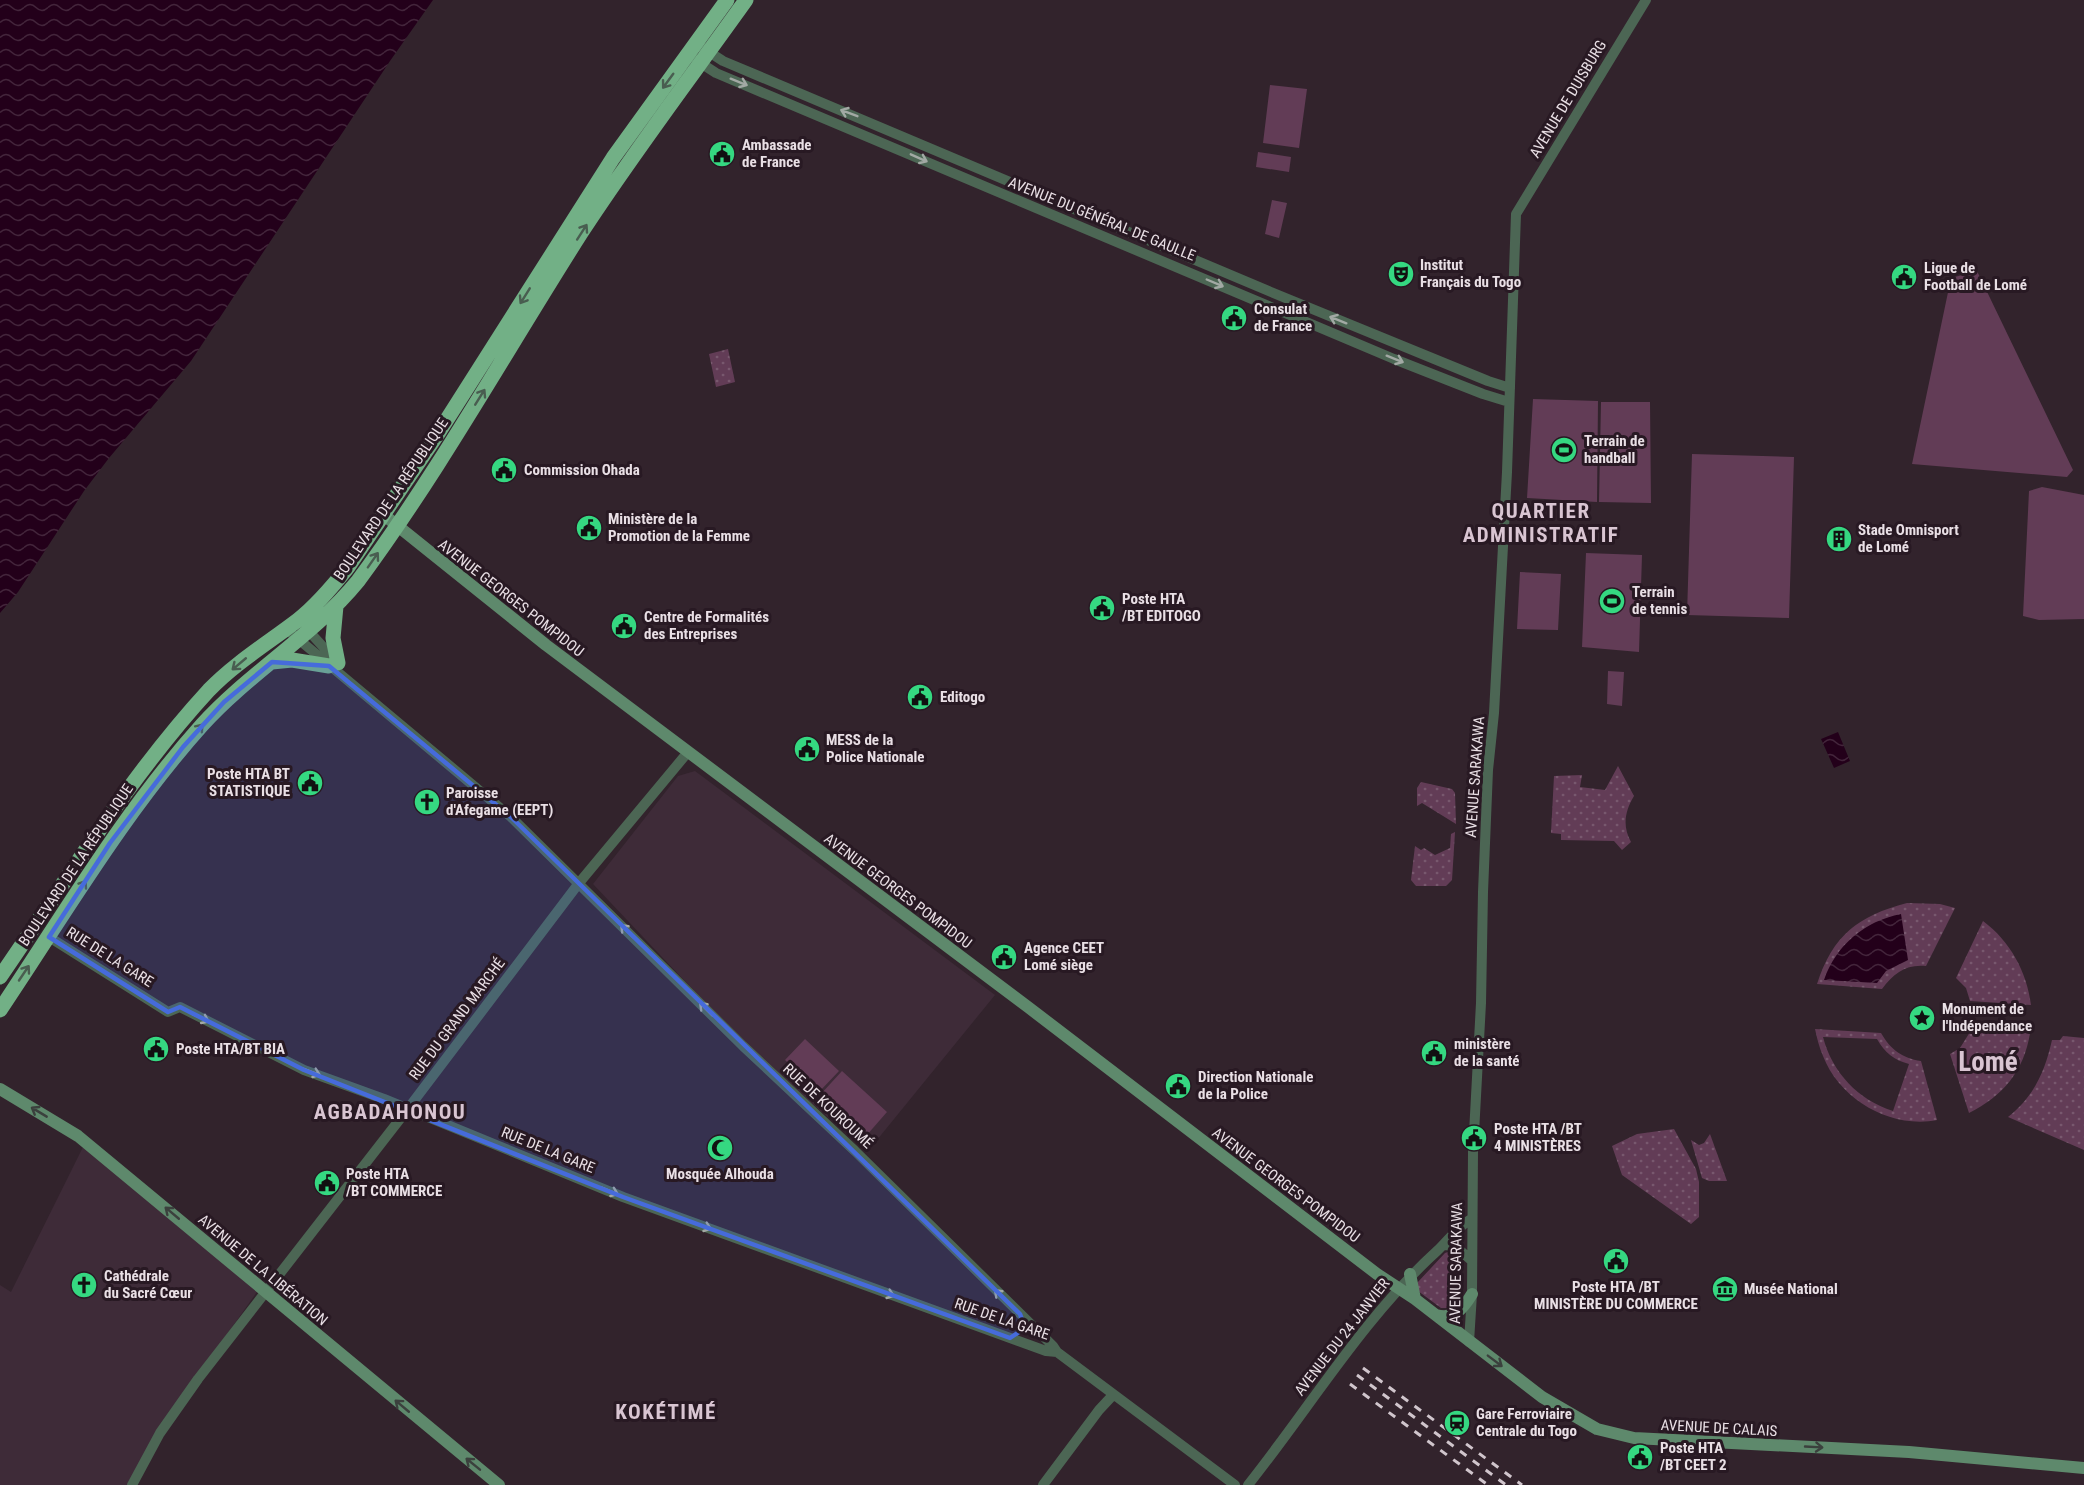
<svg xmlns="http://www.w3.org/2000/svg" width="2084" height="1485" font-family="'Roboto Condensed',sans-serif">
	<defs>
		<pattern id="grass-dots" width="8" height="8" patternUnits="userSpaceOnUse" patternTransform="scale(1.5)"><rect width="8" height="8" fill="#623c56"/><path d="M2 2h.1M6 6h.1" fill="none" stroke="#78586e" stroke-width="1.8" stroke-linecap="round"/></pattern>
		<pattern id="water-waves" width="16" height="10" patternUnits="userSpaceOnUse" patternTransform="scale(1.5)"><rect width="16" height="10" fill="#23001a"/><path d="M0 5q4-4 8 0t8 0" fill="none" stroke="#43253b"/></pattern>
	</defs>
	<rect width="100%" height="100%" fill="#32232c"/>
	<path fill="#3e2b38" d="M695,771l300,224 -127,156 -99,-84 -40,-39 -136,-144 85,-108z
		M83,1147l176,142 -36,51 -93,145h-130v-200l11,7z"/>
	<path fill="url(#grass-dots)" fill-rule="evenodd" d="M728,349l7,33 -19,5 -7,-33z
		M1618,766l16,30c-9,15 -12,30 -3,46l-9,8 -8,-9 -53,-1v-6l-10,-1 3,-57 28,-1 -2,12 25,3z
		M1421,782l31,7 3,4 1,31 -34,-21 -5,3v-18z
		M1455,832l-3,48 -6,6h-30l-5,-6 4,-34 6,4 3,-2 11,7 15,-7 1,-14z
		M1907,903l33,1 15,4 -29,58c-20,-2 -32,7 -44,23l-65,-5c16,-49 41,-68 90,-81z
		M1983,921c27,20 44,51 48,84l-61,-4 -4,-13 -10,-10z
		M1815,1029l66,4c10,17 21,25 40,28l16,59c-46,9 -97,-20 -114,-64 -4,-9 -6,-18 -8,-27zM1823,1037l54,2c8,14 17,21 32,25l-16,47c-35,-11 -61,-39 -70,-74z
		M1970,1032l60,1c-6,38 -27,63 -61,80l-19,-59 10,-6z
		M2063,1036l21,2v112l-76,-33c26,-20 37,-46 44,-77h8z
		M1674,1129l22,40 3,13v35l-8,7 -69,-49 -10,-29 25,-12z
		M1710,1134l17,47h-18l-7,-3 -11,-38 8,5 5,-2z
		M1451,1251l9,7 -3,42 -8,8h-8l-23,-17 -1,-8 28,-30z"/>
	<path fill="#623c56" d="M1270,85l37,4 -8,59 -36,-5z
		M1258,152l33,5 -2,15 -33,-5z
		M1272,200l15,3 -8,35 -14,-4z
		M1977,271l96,199 -6,7 -155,-13 39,-186z
		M1533,399l65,2 -1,101 -70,-4z
		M1601,402h49l1,101 -52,-1z
		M1692,454l102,3 -5,161 -102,-3z
		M2042,487l42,8v124l-45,1 -16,-4 6,-125z
		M1586,553l56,2 -3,97 -57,-5z
		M1520,572l41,2 -3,56 -41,-1z
		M1608,671l16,1 -2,34 -15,-2z
		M805,1039l34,32 -20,21 -34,-32z
		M842,1071l45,41 -21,24 -46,-41z"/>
	<path fill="url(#water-waves)" d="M0,0h433l-43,61 -199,300 -82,97 -25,33 -66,101 -18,21z
		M1838,732l12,29 -16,7 -13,-29z
		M1901,914l7,46 -22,11 -9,12 -53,-3c12,-35 41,-59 77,-66z"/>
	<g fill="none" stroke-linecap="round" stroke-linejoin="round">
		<path stroke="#4c6654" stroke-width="10" d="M703,48l20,13 548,231 217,89 22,7
			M696,60l20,13 678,286 89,35 26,8
			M305,627l32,35
			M285,628l226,189 232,229 112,105 198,195 4,6
			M49,937l119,75 12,-5 124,63 80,29 239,98 423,154 11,1 178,133
			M1444,1245l11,1 16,14
			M1469,1342l3,-48 1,-142 8,-149 2,-111 5,-122 6,-57 13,-241 9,-258 130,-214
			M132,1485l28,-52 38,-54 209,-269 172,-227 109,-131
			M1043,1485l56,-75 14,-15
			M1248,1485c63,-79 115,-167 190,-235 11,-11 20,-23 33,-31"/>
		<path stroke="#5e896c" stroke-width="12" d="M384,515l162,130 482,362 349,267 38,25 127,98 55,32 37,9 275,14 175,16
			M0,1089l78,47 421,349
			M1410,1274l5,25
			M1436,1315c18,5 27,-6 36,-21"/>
		<path stroke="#72b086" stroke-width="15" d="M336,606l-3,32 5,25
			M272,662l20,-2 37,6
			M0,977c67,-97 128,-199 209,-287 26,-27 59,-47 89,-70 19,-15 35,-34 50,-53l91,-135 174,-274 114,-158
			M0,1010c65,-97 124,-198 202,-285 48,-53 111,-89 156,-144 82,-111 149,-232 223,-348 52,-80 110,-156 165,-233"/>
		<path stroke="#d0c5cc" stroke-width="3" stroke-dasharray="8 8" stroke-linecap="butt" d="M1363,1368l159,117
			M1357,1375l149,110
			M1350,1384l138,101"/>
	</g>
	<defs><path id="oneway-shaft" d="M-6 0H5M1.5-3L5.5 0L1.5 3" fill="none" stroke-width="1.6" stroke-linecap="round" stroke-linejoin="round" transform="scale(1.5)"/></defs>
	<g stroke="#495d50">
		<use href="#oneway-shaft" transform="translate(668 81) rotate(126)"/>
		<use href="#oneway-shaft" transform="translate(582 232) rotate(-57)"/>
		<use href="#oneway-shaft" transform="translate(525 296) rotate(122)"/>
		<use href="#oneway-shaft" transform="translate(480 397) rotate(-58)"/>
		<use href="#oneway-shaft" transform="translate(373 560) rotate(-55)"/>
		<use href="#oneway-shaft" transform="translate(239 664) rotate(140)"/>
		<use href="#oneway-shaft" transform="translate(197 731) rotate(-49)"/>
		<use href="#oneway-shaft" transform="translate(81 888) rotate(-57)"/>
		<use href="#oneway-shaft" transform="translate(24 973) rotate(-56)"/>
	</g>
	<g stroke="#a2a9a4">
		<use href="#oneway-shaft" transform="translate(739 82) rotate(22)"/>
		<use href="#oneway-shaft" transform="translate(849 113) rotate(-159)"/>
		<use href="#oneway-shaft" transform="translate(919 158) rotate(24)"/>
		<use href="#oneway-shaft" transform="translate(1215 283) rotate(23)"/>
		<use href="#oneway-shaft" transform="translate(1338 320) rotate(-158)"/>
		<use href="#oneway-shaft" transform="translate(1395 359) rotate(22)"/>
		<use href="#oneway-shaft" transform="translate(627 931) rotate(-135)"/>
		<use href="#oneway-shaft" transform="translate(706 1009) rotate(-135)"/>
		<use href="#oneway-shaft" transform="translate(201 1018) rotate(25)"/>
		<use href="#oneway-shaft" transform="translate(312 1072) rotate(21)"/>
		<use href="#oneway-shaft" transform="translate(610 1191) rotate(22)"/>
		<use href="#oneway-shaft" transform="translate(703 1226) rotate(21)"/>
		<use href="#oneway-shaft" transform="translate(886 1293) rotate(20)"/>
		<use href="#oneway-shaft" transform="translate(1001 1296) rotate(-136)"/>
	</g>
	<g stroke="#3b403d">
		<use href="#oneway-shaft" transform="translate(39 1112) rotate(-149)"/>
		<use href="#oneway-shaft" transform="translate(172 1213) rotate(-140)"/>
		<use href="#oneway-shaft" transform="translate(1495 1361) rotate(37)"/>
		<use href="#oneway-shaft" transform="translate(402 1406) rotate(-140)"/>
		<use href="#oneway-shaft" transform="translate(1814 1447) rotate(3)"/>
		<use href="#oneway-shaft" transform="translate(473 1464) rotate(-141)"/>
	</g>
	<path fill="#466bdb" fill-opacity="0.2" stroke="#466bdb" stroke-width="4.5" stroke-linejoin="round" d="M272,662l57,4 182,151 509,497 5,14 -15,10 -387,-141 -319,-127 -124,-63 -12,5 -119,-75 61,-94 73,-96 41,-45z"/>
	<defs>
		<symbol id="civic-disc" viewBox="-11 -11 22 22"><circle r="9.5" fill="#35d881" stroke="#281923"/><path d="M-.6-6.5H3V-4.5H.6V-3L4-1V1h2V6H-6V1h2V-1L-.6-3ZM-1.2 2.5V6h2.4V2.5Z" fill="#111"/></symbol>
		<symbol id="theatre-disc" viewBox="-11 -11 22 22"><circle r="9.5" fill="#35d881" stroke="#281923"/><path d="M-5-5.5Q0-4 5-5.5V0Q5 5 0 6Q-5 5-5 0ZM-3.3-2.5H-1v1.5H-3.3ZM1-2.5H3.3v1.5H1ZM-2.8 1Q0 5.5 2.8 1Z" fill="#111"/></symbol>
		<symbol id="stadium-disc" viewBox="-11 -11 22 22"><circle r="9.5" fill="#35d881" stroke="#281923"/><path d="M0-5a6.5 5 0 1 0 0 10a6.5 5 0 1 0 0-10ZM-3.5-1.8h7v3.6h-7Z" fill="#111"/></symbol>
		<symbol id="building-disc" viewBox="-11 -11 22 22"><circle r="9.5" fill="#35d881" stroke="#281923"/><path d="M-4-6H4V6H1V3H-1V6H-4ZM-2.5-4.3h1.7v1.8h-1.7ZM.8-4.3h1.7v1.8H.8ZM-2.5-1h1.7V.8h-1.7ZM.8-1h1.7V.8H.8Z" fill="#111"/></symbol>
		<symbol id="church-disc" viewBox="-11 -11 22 22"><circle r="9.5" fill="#35d881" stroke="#281923"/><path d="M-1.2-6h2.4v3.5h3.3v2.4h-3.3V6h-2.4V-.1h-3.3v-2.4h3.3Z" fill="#111"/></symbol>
		<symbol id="sight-disc" viewBox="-11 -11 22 22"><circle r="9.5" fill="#35d881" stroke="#281923"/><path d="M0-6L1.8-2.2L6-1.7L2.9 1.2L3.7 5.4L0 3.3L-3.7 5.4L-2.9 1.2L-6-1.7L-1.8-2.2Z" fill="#111"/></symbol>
		<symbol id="mosque-disc" viewBox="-11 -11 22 22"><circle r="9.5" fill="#35d881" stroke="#281923"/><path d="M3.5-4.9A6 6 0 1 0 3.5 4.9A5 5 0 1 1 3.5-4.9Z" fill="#111"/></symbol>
		<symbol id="museum-disc" viewBox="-11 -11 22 22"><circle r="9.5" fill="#35d881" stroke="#281923"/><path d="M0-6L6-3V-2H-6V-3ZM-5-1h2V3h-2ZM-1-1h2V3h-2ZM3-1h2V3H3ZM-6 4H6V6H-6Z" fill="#111"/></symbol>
		<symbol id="station-disc" viewBox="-11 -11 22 22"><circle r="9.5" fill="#35d881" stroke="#281923"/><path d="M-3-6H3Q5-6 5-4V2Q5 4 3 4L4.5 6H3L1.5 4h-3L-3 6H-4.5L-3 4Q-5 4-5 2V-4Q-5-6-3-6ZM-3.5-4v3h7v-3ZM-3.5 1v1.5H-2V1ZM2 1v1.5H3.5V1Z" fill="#111"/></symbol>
	</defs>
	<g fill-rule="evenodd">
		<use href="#civic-disc" x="707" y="139" width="30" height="30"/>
		<use href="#theatre-disc" x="1386" y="259" width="30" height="30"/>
		<use href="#civic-disc" x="1889" y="262" width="30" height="30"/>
		<use href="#civic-disc" x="1219" y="303" width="30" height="30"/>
		<use href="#stadium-disc" x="1549" y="435" width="30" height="30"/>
		<use href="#civic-disc" x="489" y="455" width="30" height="30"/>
		<use href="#civic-disc" x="574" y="513" width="30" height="30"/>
		<use href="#building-disc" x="1824" y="524" width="30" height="30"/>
		<use href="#stadium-disc" x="1597" y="586" width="30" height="30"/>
		<use href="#civic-disc" x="1087" y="593" width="30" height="30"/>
		<use href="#civic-disc" x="609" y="611" width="30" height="30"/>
		<use href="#civic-disc" x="905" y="682" width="30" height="30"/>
		<use href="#civic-disc" x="792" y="734" width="30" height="30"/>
		<use href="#civic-disc" x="295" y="768" width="30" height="30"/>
		<use href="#church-disc" x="412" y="787" width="30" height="30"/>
		<use href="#civic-disc" x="989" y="942" width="30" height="30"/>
		<use href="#sight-disc" x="1907" y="1003" width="30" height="30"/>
		<use href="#civic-disc" x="141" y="1034" width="30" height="30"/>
		<use href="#civic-disc" x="1419" y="1038" width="30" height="30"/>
		<use href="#civic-disc" x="1163" y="1071" width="30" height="30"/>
		<use href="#civic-disc" x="1459" y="1123" width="30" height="30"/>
		<use href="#mosque-disc" x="705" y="1133" width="30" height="30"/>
		<use href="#civic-disc" x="312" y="1168" width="30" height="30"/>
		<use href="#civic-disc" x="1601" y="1246" width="30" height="30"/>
		<use href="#church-disc" x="69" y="1270" width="30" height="30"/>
		<use href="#museum-disc" x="1710" y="1274" width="30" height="30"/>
		<use href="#station-disc" x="1442" y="1408" width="30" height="30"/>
		<use href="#civic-disc" x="1625" y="1442" width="30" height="30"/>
	</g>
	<g text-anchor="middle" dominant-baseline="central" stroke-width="6" stroke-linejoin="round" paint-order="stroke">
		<g font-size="15" fill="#e9dfe5" stroke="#281923">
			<text transform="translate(1568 99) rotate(-59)">AVENUE DE DUISBURG</text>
			<text transform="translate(1102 219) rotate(22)">AVENUE DU GÉNÉRAL DE GAULLE</text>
			<text transform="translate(391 499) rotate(-56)">BOULEVARD DE LA RÉPUBLIQUE</text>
			<text transform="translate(511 598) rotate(38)">AVENUE GEORGES POMPIDOU</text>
			<text transform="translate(1475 777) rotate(-86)">AVENUE SARAKAWA</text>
			<text transform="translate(76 865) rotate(-56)">BOULEVARD DE LA RÉPUBLIQUE</text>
			<text transform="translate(898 891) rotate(37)">AVENUE GEORGES POMPIDOU</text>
			<text transform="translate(110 957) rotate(32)">RUE DE LA GARE</text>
			<text transform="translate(457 1019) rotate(-53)">RUE DU GRAND MARCHÉ</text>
			<text transform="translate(828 1106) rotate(43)">RUE DE KOUROUMÉ</text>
			<text transform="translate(548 1150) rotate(22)">RUE DE LA GARE</text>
			<text transform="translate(1286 1185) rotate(37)">AVENUE GEORGES POMPIDOU</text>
			<text transform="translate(1456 1263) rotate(-89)">AVENUE SARAKAWA</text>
			<text transform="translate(263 1270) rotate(40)">AVENUE DE LA LIBÉRATION</text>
			<text transform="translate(1002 1319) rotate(19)">RUE DE LA GARE</text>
			<text transform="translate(1342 1337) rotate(-52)">AVENUE DU 24 JANVIER</text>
			<text transform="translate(1719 1428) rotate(3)">AVENUE DE CALAIS</text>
		</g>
		<g font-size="15" font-weight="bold" fill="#e9dfe5" stroke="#281923" text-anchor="start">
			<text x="742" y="145">Ambassade<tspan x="742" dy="17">de France</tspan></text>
			<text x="1420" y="265">Institut<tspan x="1420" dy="17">Français du Togo</tspan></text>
			<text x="1924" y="268">Ligue de<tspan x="1924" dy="17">Football de Lomé</tspan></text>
			<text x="1254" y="309">Consulat<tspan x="1254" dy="17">de France</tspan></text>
			<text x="1584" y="441">Terrain de<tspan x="1584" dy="17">handball</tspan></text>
			<text x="524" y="470">Commission Ohada</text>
			<text x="608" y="519">Ministère de la<tspan x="608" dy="17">Promotion de la Femme</tspan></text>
			<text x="1858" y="530">Stade Omnisport<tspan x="1858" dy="17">de Lomé</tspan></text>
			<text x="1632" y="592">Terrain<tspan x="1632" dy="17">de tennis</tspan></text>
			<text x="1122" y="599">Poste HTA<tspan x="1122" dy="17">/BT EDITOGO</tspan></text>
			<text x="644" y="617">Centre de Formalités<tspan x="644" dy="17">des Entreprises</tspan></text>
			<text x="940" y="697">Editogo</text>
			<text x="826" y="740">MESS de la<tspan x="826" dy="17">Police Nationale</tspan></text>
			<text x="290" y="774" text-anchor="end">Poste HTA BT<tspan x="290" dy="17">STATISTIQUE</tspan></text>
			<text x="446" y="793">Paroisse<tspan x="446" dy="17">d'Afegame (EEPT)</tspan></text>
			<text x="1024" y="948">Agence CEET<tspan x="1024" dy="17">Lomé siège</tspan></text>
			<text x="1942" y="1009">Monument de<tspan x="1942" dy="17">l'Indépendance</tspan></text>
			<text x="1454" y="1044">ministère<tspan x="1454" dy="17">de la santé</tspan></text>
			<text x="176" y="1049">Poste HTA/BT BIA</text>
			<text x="1198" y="1077">Direction Nationale<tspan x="1198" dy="17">de la Police</tspan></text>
			<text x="1494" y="1129">Poste HTA /BT<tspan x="1494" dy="17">4 MINISTÈRES</tspan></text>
			<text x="346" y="1174">Poste HTA<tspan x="346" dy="17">/BT COMMERCE</tspan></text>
			<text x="720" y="1174" text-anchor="middle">Mosquée Alhouda</text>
			<text x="104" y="1276">Cathédrale<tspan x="104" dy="17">du Sacré Cœur</tspan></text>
			<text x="1616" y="1287" text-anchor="middle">Poste HTA /BT<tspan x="1616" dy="17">MINISTÈRE DU COMMERCE</tspan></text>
			<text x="1744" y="1289">Musée National</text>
			<text x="1476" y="1414">Gare Ferroviaire<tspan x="1476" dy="17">Centrale du Togo</tspan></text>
			<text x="1660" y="1448">Poste HTA<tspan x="1660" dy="17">/BT CEET 2</tspan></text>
		</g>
		<g font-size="21" font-weight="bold" letter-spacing="1.5" fill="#d9c5d2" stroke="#281923">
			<text x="1541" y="511">QUARTIER<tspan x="1541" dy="24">ADMINISTRATIF</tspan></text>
			<text x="390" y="1112">AGBADAHONOU</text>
			<text x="666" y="1412">KOKÉTIMÉ</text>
		</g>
		<g font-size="27" font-weight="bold" fill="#d9c5d2" stroke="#281923">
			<text x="1988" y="1062">Lomé</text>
		</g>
	</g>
</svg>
